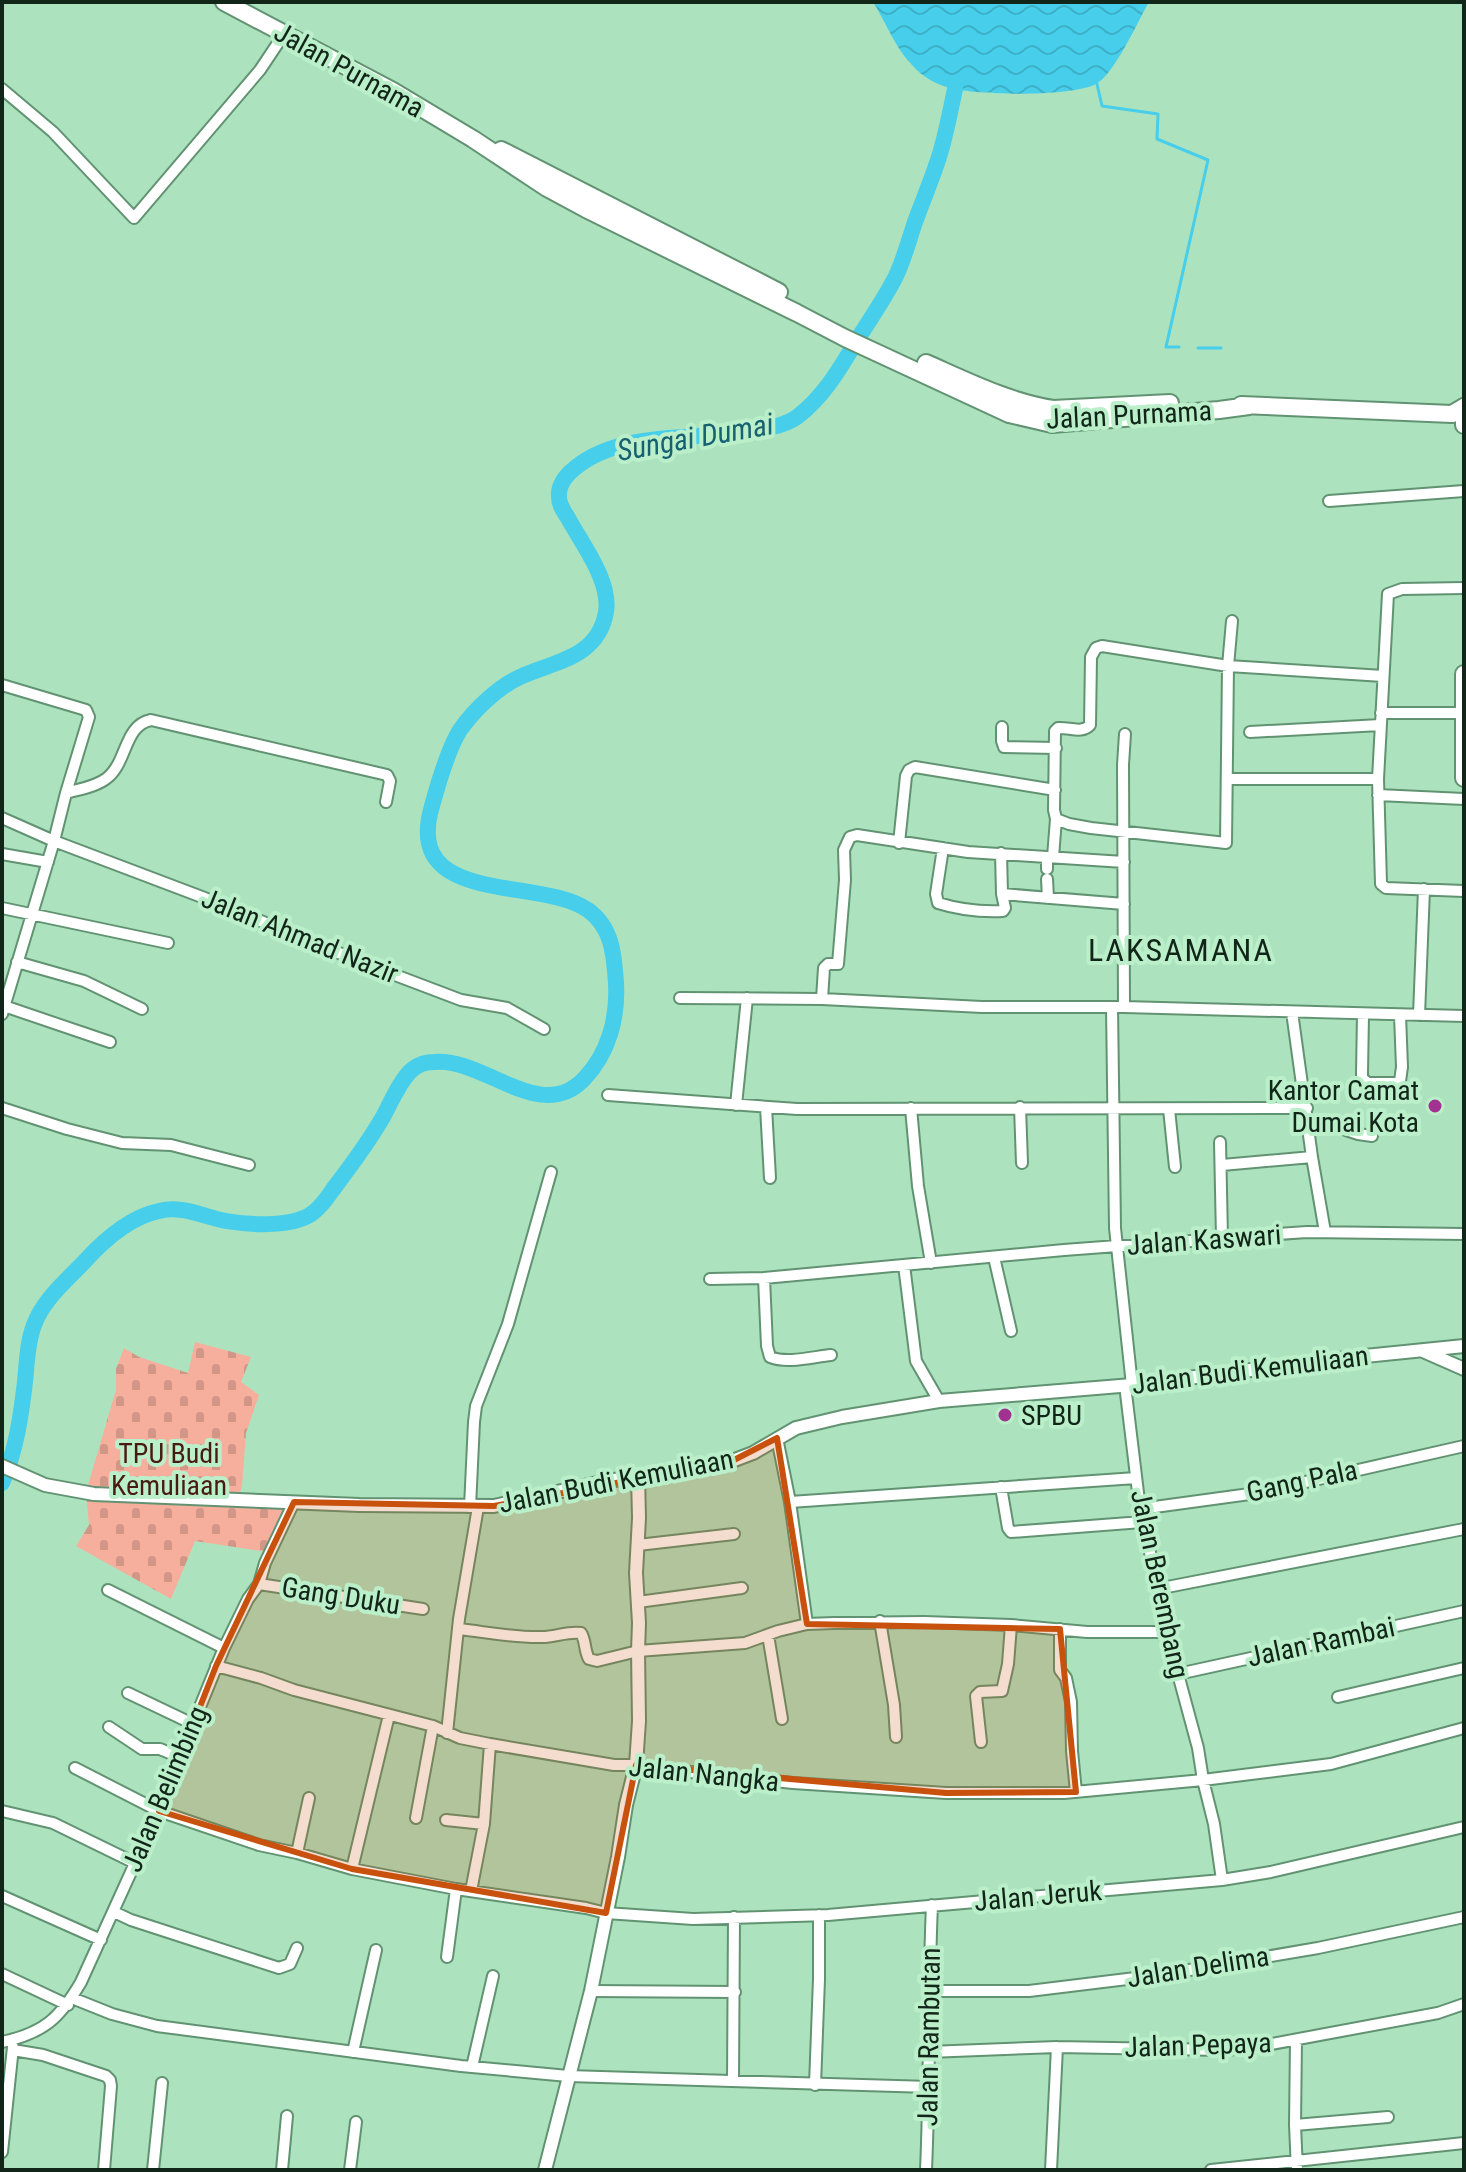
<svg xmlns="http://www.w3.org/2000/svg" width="1466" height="2172" font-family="'Roboto Condensed',sans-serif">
	<defs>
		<pattern id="cemetery-stones" width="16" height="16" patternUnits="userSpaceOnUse" patternTransform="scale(2)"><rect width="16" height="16" fill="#f6af9d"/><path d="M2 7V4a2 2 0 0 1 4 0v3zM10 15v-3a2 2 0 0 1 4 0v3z" fill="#d29686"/></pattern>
		<pattern id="water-waves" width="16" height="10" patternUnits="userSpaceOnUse" patternTransform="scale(2)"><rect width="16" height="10" fill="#46ceeb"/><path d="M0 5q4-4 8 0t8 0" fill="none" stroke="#3cb1c9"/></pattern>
	</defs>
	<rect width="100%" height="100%" fill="#ade2be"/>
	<path fill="url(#cemetery-stones)" d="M195,1342l56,15 -10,25 18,13 -13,38 -4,53 -4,14 50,2 -20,50 -73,-11 -24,58 -95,-53 13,-21 -3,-33 30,-102v-21l8,-21 15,9 49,16z"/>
	<path fill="url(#water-waves)" d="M873,2h276c-11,19 -35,73 -53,82 -25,13 -114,11 -142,5 -15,-3 -32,-12 -42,-24 -17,-17 -26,-43 -39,-63z"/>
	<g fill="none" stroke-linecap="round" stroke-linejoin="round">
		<path stroke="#46ceeb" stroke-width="3" d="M1097,84l5,22 56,8 -1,25 51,21 -42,187h13
			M1198,348h23"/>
		<path stroke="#46ceeb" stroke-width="16" d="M2,1483c14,-32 19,-67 23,-101 2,-19 2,-39 9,-57 9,-25 32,-44 50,-63 19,-21 46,-45 75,-51 24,-6 45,6 67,10 24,4 71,7 89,-10 9,-7 15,-18 22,-27 16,-21 32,-43 46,-67 7,-13 18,-39 30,-48 6,-5 14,-7 21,-7 50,-5 106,63 150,17 25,-26 34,-62 32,-96 -2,-27 -3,-55 -28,-73 -49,-34 -186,-3 -156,-104 6,-22 16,-57 28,-76 14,-20 38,-43 60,-53 35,-16 78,-19 86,-65 5,-31 -24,-68 -38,-94 -5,-8 -9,-13 -9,-21 -1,-12 7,-22 16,-29 46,-38 123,-28 178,-37 15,-3 31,-5 44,-14 25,-19 41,-45 57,-72 14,-23 30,-45 42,-69 8,-17 13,-36 19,-54 8,-22 17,-43 24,-65 7,-22 11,-45 16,-68"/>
		<defs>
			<path id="minor" d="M2,89l51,43 81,86 126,-148 24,-36
				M1329,501l135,-10
				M1464,588l-62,1 -14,5 -10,185 3,105 5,4 78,3
				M1232,621l-4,45 -2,177 -135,-15 -22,-4 -13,-5 -2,-9 1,-79 3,-3c11,-1 24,6 32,-3l1,-68 5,-9 6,-2 126,20 155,10
				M2,685l84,25 3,7 -23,76 -12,48 -52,173
				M1381,713h82
				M1002,727v14l2,6 52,1
				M1250,732l130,-7
				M1227,779h151
				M66,793c13,-4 30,-6 41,-15 20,-15 17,-53 44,-58l236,55 3,6 -4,21
				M1378,795l86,4
				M2,818l52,23 148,56 164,67 95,36 46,8 37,21
				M899,843l7,-67 3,-6 6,-3 140,23
				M943,848l-7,46 2,9c19,6 44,9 65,8l2,-3 -3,-14 -1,-41
				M2,854l46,8
				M1047,857v12
				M1053,857l3,-38
				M1047,879l1,19
				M1002,894l122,10
				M2,908l166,35
				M17,962l67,19 58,28
				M680,998l142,1 160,8h142l340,9
				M822,999l2,-31 4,-4h10l7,-84 -1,-30 6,-13 7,-2 111,17 156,10
				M4,1006l106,36
				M1112,1007l3,221 17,157
				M1124,1007l-1,-242 2,-31
				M1292,1012l20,145 13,75
				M1363,1015l-1,58v5l6,5h28l4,-2 2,-14 -2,-52
				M1419,1015l5,-126
				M608,1095l189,14 510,-1
				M736,1105l11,-107
				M766,1107l4,71
				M1020,1107l2,56
				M2,1108l65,21 55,14 49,2 78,20
				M911,1108l7,78 13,77
				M1169,1109l6,58
				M1308,1128h32l18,6 14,2
				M1220,1142l2,96
				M1222,1165l90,-8
				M994,1257l17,74
				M904,1265l12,96 23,40
				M764,1278l3,68 3,11c17,7 42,0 61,-2
				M710,1279l54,-1 300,-28 53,-4h23l82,-8 85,-6 157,2
				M1125,1385l15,124 38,165 20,74 5,32 11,44 8,56
				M777,1438l13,64 17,122
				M1001,1487l7,41 3,4 131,-10
				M790,1502l346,-24
				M470,1507l4,-85 2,-16 32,-82 43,-152
				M1140,1509l117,-16 207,-47
				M638,1545l96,-11
				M259,1584l164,25
				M1157,1589l307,-60
				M108,1590l116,58
				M638,1602l104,-14
				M880,1621l14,84 2,32
				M459,1629c27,3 56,9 83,8 13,0 26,-6 39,-4 5,8 3,17 8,26l8,2 41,-10 107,-8 33,-12 29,-7 27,-1 90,-1 87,3 76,7h81
				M1060,1629v41l6,8 5,24 1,49 4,41
				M768,1635l14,84
				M216,1666l45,12 33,12 139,36 27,12 30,6 124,21h22l70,9 87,9 153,10h118l139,-13 128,-16 133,-36
				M1178,1674l286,-63
				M128,1693l65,31
				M1338,1697l126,-29
				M109,1727l33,22h18l22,9
				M447,1733l12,-114 19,-112
				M981,1742l-5,-46 4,-4 22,-1 6,-27 3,-39
				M75,1768l84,43 100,34 38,8 55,16 104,20 130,19 20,5 87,6 135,-4 394,-35 49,-8 193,-45
				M2,1811l51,12 82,40
				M416,1818l17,-92
				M446,1820l38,4
				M297,1853l12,-55
				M352,1869l37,-154
				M471,1891l13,-67 6,-80
				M2,1896l99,44
				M114,1912l17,8 148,48 11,-4 7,-16
				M447,1957l9,-68
				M2,1974l66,31
				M591,1991l144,1
				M929,1991h100l131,-16 158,-27 146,-31
				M72,1998l40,16 45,12 304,40 107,10 362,11
				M1296,2040l-1,85 2,45
				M2,2042c42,-9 58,-24 79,-60l95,-209 17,-49 31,-76 24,-49 11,-15 6,-21 29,-61
				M13,2050l30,5 63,21 4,4 1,6 -7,84
				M353,2052l23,-102
				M928,2052l129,-5 166,3 27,-2 188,-35 26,-9
				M472,2067l21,-91
				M733,2081l1,-164
				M815,2085l4,-106v-64
				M1295,2125l93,-8
				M2,2152l11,-105
				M153,2170l9,-87
				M282,2170l5,-54
				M350,2170l6,-48
				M926,2170c4,-88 2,-177 6,-265
				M1051,2170l6,-123
				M1211,2170l253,-27"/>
			<path id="tertiary" d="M1423,1351l41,18
				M2,1466l43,19 49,9 265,11 135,1 108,-24 130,-21 21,-8 43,-25 46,-11 97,-16 193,-16 223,-28 109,-11
				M545,2170l46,-179 27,-134 8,-52 10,-40 3,-44 -1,-70 1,-28 -3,-50 3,-55 -1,-42"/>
			<path id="primary" d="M224,2l169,89 80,48 74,49 39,21 211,104 48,25 164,76 43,10 167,-14 30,-4
				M501,150l278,142
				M926,363c41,18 83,39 127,46l117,-6
				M1241,405l211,9
				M1464,407v18
				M1464,674v104"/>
			<path id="trunk" d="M1452,414l12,-7"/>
		</defs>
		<use href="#minor" stroke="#619372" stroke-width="14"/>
		<use href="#tertiary" stroke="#619372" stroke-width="16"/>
		<use href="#primary" stroke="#619372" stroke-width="20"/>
		<use href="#trunk" stroke="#619372" stroke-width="20"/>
		<use href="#minor" stroke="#fff" stroke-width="10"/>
		<use href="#tertiary" stroke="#fff" stroke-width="12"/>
		<use href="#primary" stroke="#fff" stroke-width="16"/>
		<use href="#trunk" stroke="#fff" stroke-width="16"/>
	</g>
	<path fill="#c8510e" fill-opacity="0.2" stroke="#c8510e" stroke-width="6" stroke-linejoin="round" d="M777,1438l30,186 253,5 16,163 -130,1 -310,-28 -30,148 -254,-44 -193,-58 57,-145 78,-164 200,4 238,-45z"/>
	<g fill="#a13290" stroke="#baefca" stroke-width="3">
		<circle cx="1435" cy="1106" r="8"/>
		<circle cx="1005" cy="1415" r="8"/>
	</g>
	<g text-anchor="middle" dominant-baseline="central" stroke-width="8" stroke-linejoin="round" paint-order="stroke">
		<g font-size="28" fill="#112518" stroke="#baefca">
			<text transform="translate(349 70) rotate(29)">Jalan Purnama</text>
			<text transform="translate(1129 415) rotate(-3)">Jalan Purnama</text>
			<text transform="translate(300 936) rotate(22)">Jalan Ahmad Nazir</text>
			<text transform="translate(1204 1240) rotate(-4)">Jalan Kaswari</text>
			<text transform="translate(1250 1370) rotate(-7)">Jalan Budi Kemuliaan</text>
			<text transform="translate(616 1481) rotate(-11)">Jalan Budi Kemuliaan</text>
			<text transform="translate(1302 1481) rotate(-12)">Gang Pala</text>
			<text transform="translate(1160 1584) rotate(78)">Jalan Berembang</text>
			<text transform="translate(341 1596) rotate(9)">Gang Duku</text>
			<text transform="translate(1321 1642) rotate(-12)">Jalan Rambai</text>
			<text transform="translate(704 1774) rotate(6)">Jalan Nangka</text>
			<text transform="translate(165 1789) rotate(-67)">Jalan Belimbing</text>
			<text transform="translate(1038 1896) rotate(-5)">Jalan Jeruk</text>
			<text transform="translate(1198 1967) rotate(-9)">Jalan Delima</text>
			<text transform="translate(929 2037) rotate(-89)">Jalan Rambutan</text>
			<text transform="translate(1198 2045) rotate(-2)">Jalan Pepaya</text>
		</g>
		<g font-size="28" fill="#112518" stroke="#baefca" text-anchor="end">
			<text x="1419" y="1090">Kantor Camat<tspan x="1419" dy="32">Dumai Kota</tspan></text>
			<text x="1021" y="1415" text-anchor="start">SPBU</text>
		</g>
		<g font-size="28" fill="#481b10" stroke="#baefca">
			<text x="169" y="1453">TPU Budi<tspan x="169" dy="32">Kemuliaan</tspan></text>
		</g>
		<g font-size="30" font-style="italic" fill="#176170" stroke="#baefca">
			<text transform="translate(695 437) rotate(-10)">Sungai Dumai</text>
		</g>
		<g font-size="32" letter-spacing="2" fill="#112518" stroke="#baefca">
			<text x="1181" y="950">LAKSAMANA</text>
		</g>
	</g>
	<rect width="1466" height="2172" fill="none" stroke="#112518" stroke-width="8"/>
</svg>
